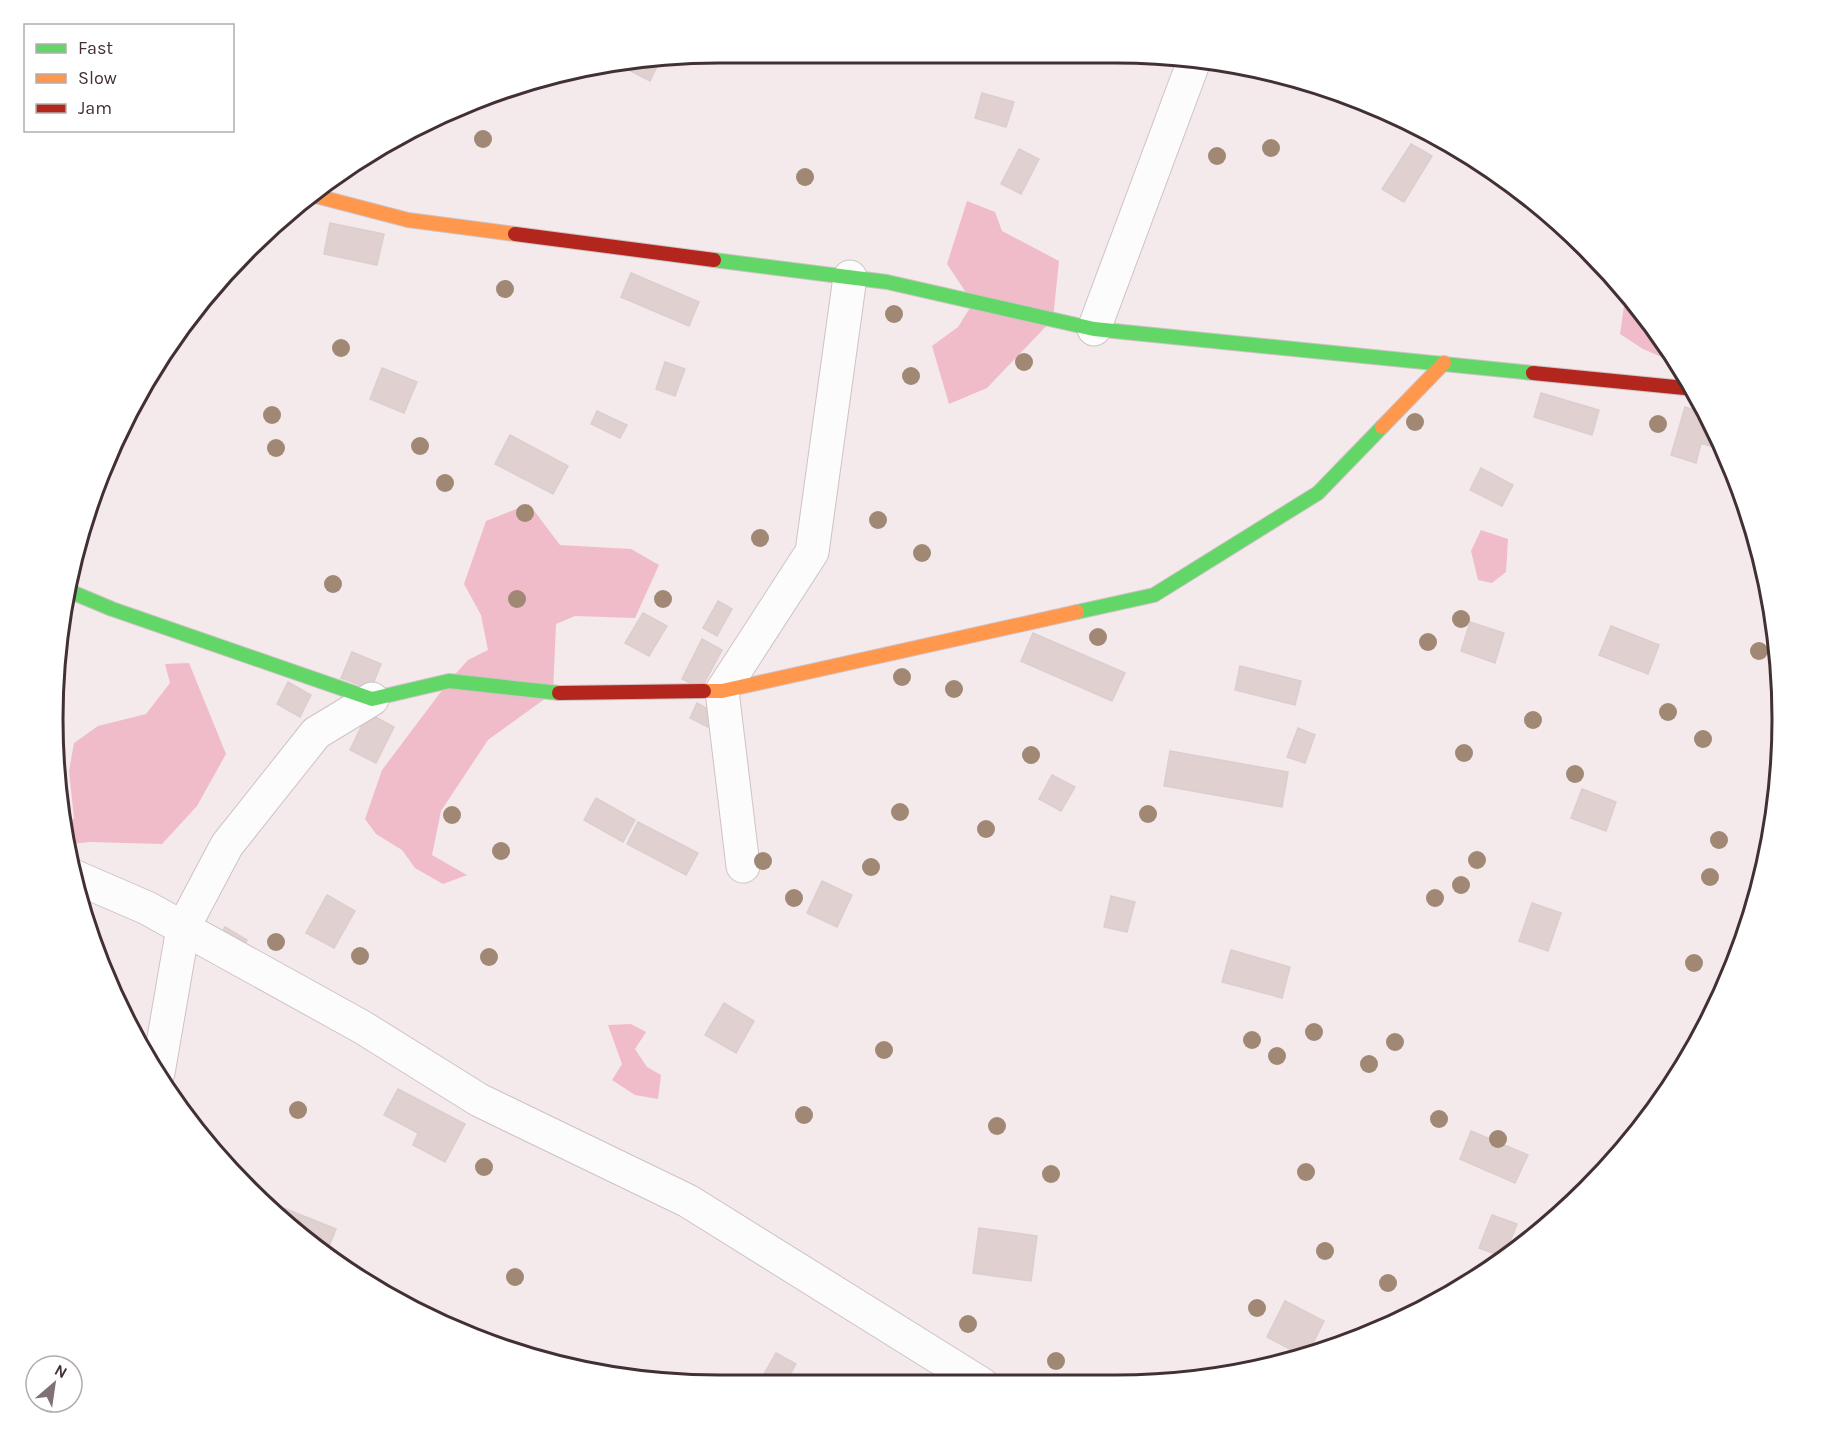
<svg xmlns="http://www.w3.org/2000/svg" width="1835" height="1438" font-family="Karla,sans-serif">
	<rect width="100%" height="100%" fill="#f4eaec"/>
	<path fill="#f0bcc9" d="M967,201l28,11 7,19 57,30 -6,58 -66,69 -38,16 -17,-58 26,-19 15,-24 -26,-39z
		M1626,292l52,72 -35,-15 -23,-15z
		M529,504l31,41 71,4 28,16 -24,53 -60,-2 -19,8 -3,69 -65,47 -47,71 -9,44 35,20 -24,9 -28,-16 -13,-18 -26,-16 -11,-15 17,-49 67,-89 19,-21 20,-10 -7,-35 -17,-31 22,-63z
		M1481,530l27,9 -2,33 -14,11 -14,-3 -7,-29z
		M189,663l37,91 -29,52 -35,38 -71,-2 -22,2 -2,-18 7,-8 -5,-47 5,-28 24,-17 48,-12 24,-31 -5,-19z
		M631,1024l15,8 -11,17 12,18 14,8 -3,24 -23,-4 -23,-15 10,-16 -14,-39z"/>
	<path fill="#e0d0d0" stroke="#dccecf" stroke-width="1.5" d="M660,60l-10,21 -27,-14 1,-2z
		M982,93l32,9 -8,25 -31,-9z
		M1411,144l21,12 -28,46 -22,-13z
		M1019,149l20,10 -18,35 -20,-10z
		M330,223l54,11 -7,31 -53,-11z
		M631,273l68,29 -10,24 -68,-29z
		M665,362l20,7 -10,27 -19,-7z
		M382,368l35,14 -13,31 -34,-14z
		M1541,393l58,17 -7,25 -58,-18z
		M1685,407l20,6 17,37 -21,-7 -5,20 -25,-8z
		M597,411l30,14 -7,13 -29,-14z
		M510,435l58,31 -15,28 -58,-30z
		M1481,468l32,17 -11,21 -32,-16z
		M718,601l14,8 -15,27 -14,-8z
		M643,613l24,13 -18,30 -24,-13z
		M1470,622l34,11 -9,30 -34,-12z
		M1611,626l48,19 -11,29 -49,-19z
		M1033,633l92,40 -13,28 -91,-40z
		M702,639l20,11 -21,39 -19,-10z
		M352,652l29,12 -10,25 -30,-11z
		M1240,666l61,15 -6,24 -60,-15z
		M288,682l23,13 -11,22 -23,-13z
		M697,703l18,10 -7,14 -18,-9z
		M368,713l26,14 -18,36 -26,-13z
		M1298,728l17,7 -10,28 -18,-6z
		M1170,751l118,21 -6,35 -118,-21z
		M1052,775l23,12 -14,24 -22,-12z
		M1582,789l34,13 -10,29 -35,-13z
		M596,798l39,22 -12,22 -39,-22z
		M638,822l60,31 -12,22 -59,-31z
		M822,881l30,14 -15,32 -30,-14z
		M327,895l28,16 -21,37 -28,-15z
		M1111,896l24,6 -8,30 -23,-5z
		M1532,903l29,10 -13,38 -29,-10z
		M225,927l22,13 -10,17 -22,-12z
		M1231,950l59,17 -8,31 -60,-16z
		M724,1003l30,18 -18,32 -31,-18z
		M398,1089l67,35 -20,38 -32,-17 5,-12 -34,-18z
		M1471,1131l57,24 -13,28 -55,-24z
		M256,1197l80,32 -10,25z
		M1492,1215l25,9 -13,33 -25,-9z
		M979,1228l58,8 -6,45 -58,-8z
		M1285,1301l39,20 -17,34 -4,1 -36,-19z
		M776,1353l20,11 -12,21h-21l-4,-2z"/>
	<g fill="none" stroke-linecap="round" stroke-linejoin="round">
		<defs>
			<path id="street" d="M1094,329l100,-268
				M743,866l-21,-175 90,-139 38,-275
				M73,876l74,32 215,119 117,73 209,101 295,184
				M158,1073l25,-145 44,-83 89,-112 56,-34"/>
			<path id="fast" d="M714,260l173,22 207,47 439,44
				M69,591l43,18 260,90 77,-18 110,12
				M1077,612l77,-17 164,-102 64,-66"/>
			<path id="slow" d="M316,196l92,24 107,14
				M1382,427l62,-64
				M704,691h18l355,-79"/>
			<path id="jam" d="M515,234l199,26
				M1533,373l162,16
				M559,693l145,-2"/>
		</defs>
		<use href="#street" stroke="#cfc2c6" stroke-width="35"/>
		<use href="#fast" stroke="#cfc2c6" stroke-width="16"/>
		<use href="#slow" stroke="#cfc2c6" stroke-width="16"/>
		<use href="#jam" stroke="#cfc2c6" stroke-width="16"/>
		<use href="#street" stroke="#fdfcfc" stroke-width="33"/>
		<use href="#fast" stroke="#63d668" stroke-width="14"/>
		<use href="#slow" stroke="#ff974d" stroke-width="14"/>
		<use href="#jam" stroke="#b3261e" stroke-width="14"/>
	</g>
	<g fill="#a08875">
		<circle cx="483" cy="139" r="9"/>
		<circle cx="1271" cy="148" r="9"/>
		<circle cx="1217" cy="156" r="9"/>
		<circle cx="805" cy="177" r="9"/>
		<circle cx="505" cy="289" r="9"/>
		<circle cx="894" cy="314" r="9"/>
		<circle cx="341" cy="348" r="9"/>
		<circle cx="1024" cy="362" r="9"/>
		<circle cx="911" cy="376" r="9"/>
		<circle cx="272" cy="415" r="9"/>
		<circle cx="1415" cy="422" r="9"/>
		<circle cx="1658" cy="424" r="9"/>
		<circle cx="420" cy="446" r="9"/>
		<circle cx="276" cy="448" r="9"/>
		<circle cx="445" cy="483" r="9"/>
		<circle cx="525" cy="513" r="9"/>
		<circle cx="878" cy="520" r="9"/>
		<circle cx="760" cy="538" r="9"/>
		<circle cx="922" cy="553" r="9"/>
		<circle cx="333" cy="584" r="9"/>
		<circle cx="517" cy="599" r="9"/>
		<circle cx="663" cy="599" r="9"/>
		<circle cx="1461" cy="619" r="9"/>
		<circle cx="1098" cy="637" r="9"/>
		<circle cx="1428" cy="642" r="9"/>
		<circle cx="1759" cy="651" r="9"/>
		<circle cx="902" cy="677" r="9"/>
		<circle cx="954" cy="689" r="9"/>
		<circle cx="1668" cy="712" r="9"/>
		<circle cx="1533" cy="720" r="9"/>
		<circle cx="1703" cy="739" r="9"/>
		<circle cx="1464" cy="753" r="9"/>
		<circle cx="1031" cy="755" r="9"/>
		<circle cx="1575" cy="774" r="9"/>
		<circle cx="900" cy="812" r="9"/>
		<circle cx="1148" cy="814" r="9"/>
		<circle cx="452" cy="815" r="9"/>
		<circle cx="986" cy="829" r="9"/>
		<circle cx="1719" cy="840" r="9"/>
		<circle cx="501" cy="851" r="9"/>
		<circle cx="1477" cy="860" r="9"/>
		<circle cx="763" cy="861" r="9"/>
		<circle cx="871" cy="867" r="9"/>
		<circle cx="1710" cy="877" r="9"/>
		<circle cx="1461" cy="885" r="9"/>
		<circle cx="794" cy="898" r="9"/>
		<circle cx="1435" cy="898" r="9"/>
		<circle cx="276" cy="942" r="9"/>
		<circle cx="360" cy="956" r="9"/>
		<circle cx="489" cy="957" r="9"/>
		<circle cx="1694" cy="963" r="9"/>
		<circle cx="1314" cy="1032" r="9"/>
		<circle cx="1252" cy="1040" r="9"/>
		<circle cx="1395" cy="1042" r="9"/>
		<circle cx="884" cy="1050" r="9"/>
		<circle cx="1277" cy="1056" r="9"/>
		<circle cx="1369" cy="1064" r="9"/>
		<circle cx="298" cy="1110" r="9"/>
		<circle cx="804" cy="1115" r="9"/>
		<circle cx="1439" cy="1119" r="9"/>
		<circle cx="997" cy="1126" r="9"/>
		<circle cx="1498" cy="1139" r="9"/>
		<circle cx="484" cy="1167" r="9"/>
		<circle cx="1306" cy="1172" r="9"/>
		<circle cx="1051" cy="1174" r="9"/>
		<circle cx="1325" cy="1251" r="9"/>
		<circle cx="515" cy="1277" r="9"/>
		<circle cx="1388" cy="1283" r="9"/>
		<circle cx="1257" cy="1308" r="9"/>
		<circle cx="968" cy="1324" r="9"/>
		<circle cx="1056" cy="1361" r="9"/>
	</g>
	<path d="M0 0H1835V1438H0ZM719 63H1116A656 656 0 0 1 1772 719V719A656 656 0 0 1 1116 1375H719A656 656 0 0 1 63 719V719A656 656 0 0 1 719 63Z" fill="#fff" fill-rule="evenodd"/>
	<path fill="none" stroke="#423034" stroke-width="3" d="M719 63H1116A656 656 0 0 1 1772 719V719A656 656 0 0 1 1116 1375H719A656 656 0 0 1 63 719V719A656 656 0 0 1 719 63Z"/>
	<rect x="24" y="24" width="210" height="108" fill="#ffffff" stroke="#b3acae" stroke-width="1.5"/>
	<rect x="36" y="44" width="30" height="9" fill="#63d668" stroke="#b3acae" stroke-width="1.5"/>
	<text x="78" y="54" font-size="18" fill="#423034">Fast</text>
	<rect x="36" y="74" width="30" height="9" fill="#ff974d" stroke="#b3acae" stroke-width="1.5"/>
	<text x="78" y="84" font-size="18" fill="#423034">Slow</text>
	<rect x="36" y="104" width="30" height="9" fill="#b3261e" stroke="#b3acae" stroke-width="1.5"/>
	<text x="78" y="114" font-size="18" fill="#423034">Jam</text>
	<g transform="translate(54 1384) rotate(29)"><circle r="28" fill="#ffffff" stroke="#b3acae" stroke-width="1.5"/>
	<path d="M0-4.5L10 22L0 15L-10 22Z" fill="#807174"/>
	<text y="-9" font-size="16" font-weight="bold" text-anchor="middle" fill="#423034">N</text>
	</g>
</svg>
